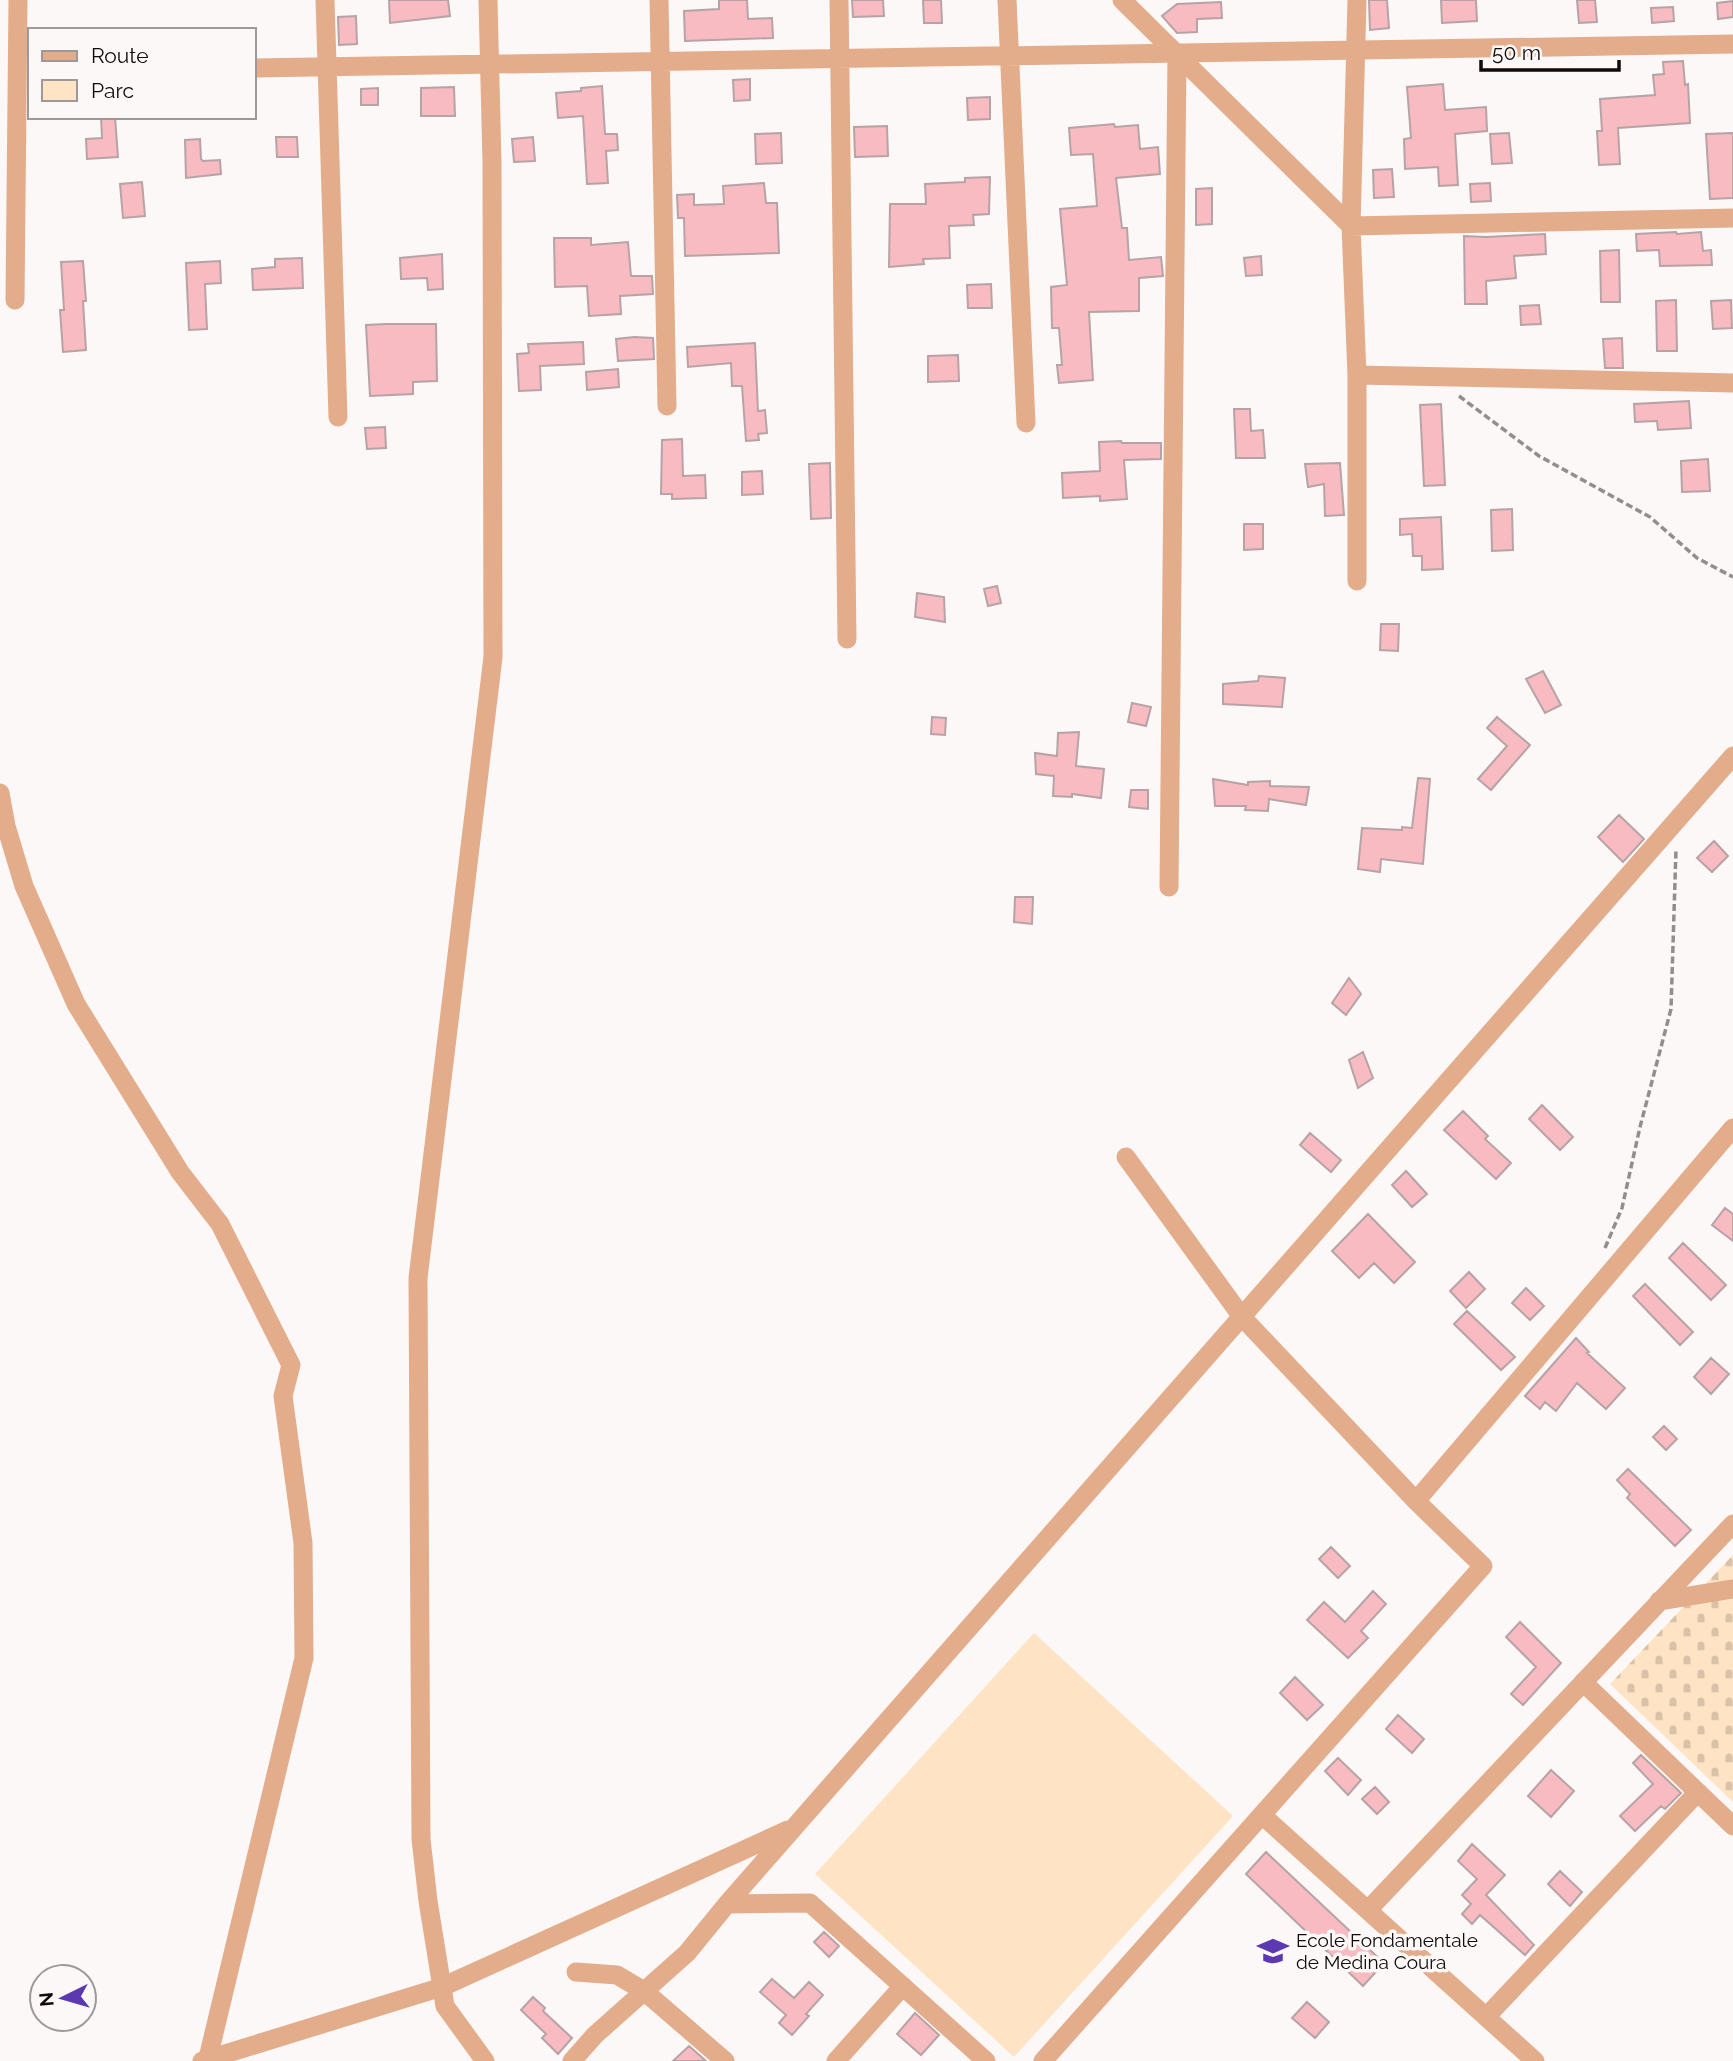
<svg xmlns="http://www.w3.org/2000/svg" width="1733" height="2061" font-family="Raleway,sans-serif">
	<defs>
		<pattern id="cemetery-stones" width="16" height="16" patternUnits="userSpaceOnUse" patternTransform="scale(1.75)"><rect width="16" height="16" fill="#fee4c5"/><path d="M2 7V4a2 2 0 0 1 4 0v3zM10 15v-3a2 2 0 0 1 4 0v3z" fill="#d9c2a8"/></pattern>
	</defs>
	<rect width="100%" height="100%" fill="#fcf8f7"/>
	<path fill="url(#cemetery-stones)" d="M1733,1555v247l-123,-118z"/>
	<path fill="#fee4c5" d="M1034,1633l199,183 -219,241 -199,-183z"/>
	<path fill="#f7bbc1" stroke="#b7a3a5" stroke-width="2" d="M389,0h59l2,16 -60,7z
		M719,0h28l1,19 24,-1 1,20 -88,3 -1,-30 35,-2z
		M852,0h31l1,16 -31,1z
		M923,0h18l1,23h-18z
		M1369,0h18l2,28 -19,2z
		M1441,0h35l1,21 -35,2z
		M1577,0h18l2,22 -18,1z
		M1733,1v16l-15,2 -1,-16z
		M1221,2l1,16 -25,1v13l-20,1 -15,-17 15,-12z
		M1673,7l1,14 -22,2 -1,-15z
		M356,16l1,28 -18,1 -1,-28z
		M1683,61l2,24 3,-1 2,39 -72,5 2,36 -21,1 -2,-34h5l-2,-32 55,-4 -2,-20 11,-1 -1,-12z
		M750,79v21l-16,1 -1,-21z
		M1443,84l2,26 41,-3 1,24 -32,3 3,51 -19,1 -1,-19 -33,2 -1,-30 7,-1 -4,-51z
		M602,86l3,48h12l1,16 -12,1 2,32 -21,1 -4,-68 -25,2 -2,-25 25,-2v-3z
		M454,87l1,29h-34v-28z
		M378,88v17h-17v-16z
		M990,97v22l-22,1 -1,-22z
		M101,117h14l3,40 -31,2 -1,-20 16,-1z
		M1114,124l1,3 23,-2 2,24 18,-2 2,27 -44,4 6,50h5l2,32 32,-3 2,19 -24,2v33l-50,1 4,68 -34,3 -2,-18h5l-3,-37h-7l-1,-41 16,-2 -7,-76 37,-3 -4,-52 -22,1 -2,-27z
		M887,126l1,30 -33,1 -1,-30z
		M781,133l1,30 -26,1 -1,-30z
		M1509,133l3,30 -20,1 -2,-30z
		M1733,133v65l-23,1 -4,-65z
		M276,137h21l1,20h-21z
		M533,137l2,24 -21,1 -2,-23z
		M200,139l1,20 2,2 17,-1 1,14 -35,4 -1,-38z
		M1392,169l2,28 -20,1 -1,-28z
		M990,177l-1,37 -16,1 1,10 -25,1 1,32 -27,1 1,5 -35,3 1,-63h36l-1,-20 40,-2v-4z
		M142,182l3,34 -22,2 -3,-34z
		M764,183l2,20h11l2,50 -94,3 -1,-38h-6l-1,-23 17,-1v11l30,-1 -1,-18z
		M1490,183l1,18 -20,1 -1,-18z
		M1212,188v36l-16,1v-36z
		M1676,232l1,2 24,-2 2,19 8,-1 1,15 -52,1 -1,-16 -22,1 -1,-17z
		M1545,234l1,20 -32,2 2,22 -30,3 1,23h-22l-1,-68 22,1z
		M554,238h37v7l37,-3 3,34h21l1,18 -33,2 1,18 -32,2 -2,-30 -32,1z
		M1619,250l1,52h-19l-1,-51z
		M442,254l1,35 -15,1 -1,-12 -26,1 -1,-21z
		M1261,256l1,19 -16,1 -2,-18z
		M302,258l1,30 -50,2 -1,-21 23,-2v-8z
		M83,261l3,40h-3l3,49 -23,2 -3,-42h4l-3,-48z
		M220,261l1,22 -16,1 2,45 -18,1 -3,-67z
		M991,284l1,24h-24l-1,-23z
		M1676,300l1,51h-20l-1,-50z
		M1731,300l1,28 -19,1 -2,-28z
		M1539,305l2,19 -20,1 -1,-19z
		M387,324h49l1,57 -24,1v12l-43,2 -4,-71z
		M634,337l19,1 1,21 -36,2 -2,-22z
		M1622,338l1,30h-18l-2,-29z
		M583,342l1,22 -44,2 1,24 -22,1 -2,-37 12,-1 -1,-9z
		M755,343l3,68 7,-1 2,23 -9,1 1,6 -13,1 -4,-55h-10l-1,-23 -43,4 -1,-20z
		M958,355l1,26 -31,1v-26z
		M618,369l1,18 -32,3 -1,-18z
		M1689,401l2,27 -33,2 -1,-9 -22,1 -1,-18z
		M1441,404l4,81 -21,1 -4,-81z
		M1234,409h16l1,22 12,-1 2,28h-29z
		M385,427l1,21 -19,1 -2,-21z
		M682,439l1,37 22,-1 1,23 -34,1v-5h-11l1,-54z
		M1121,441l1,2h39v16l-37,1 3,39 -27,2v-5l-37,2 -1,-25 38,-2 -1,-29z
		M1708,459l2,32 -28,1 -1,-31z
		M830,463l1,55 -20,1 -2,-55z
		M1340,463l4,52 -19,1 -1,-32 -16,3 -3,-23z
		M762,471l1,23 -21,1v-23z
		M1512,509l1,41 -21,1 -1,-41z
		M1441,517l2,52 -21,1v-14h-9l-1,-22 -12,1v-16z
		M1244,524h19v25l-19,1z
		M997,586l4,17 -13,3 -4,-17z
		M917,593l27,4 1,25 -30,-5z
		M1381,624h18l-1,27 -18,-1z
		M1543,671l18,34 -16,8 -19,-34z
		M1259,676l26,2 -3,29 -59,-3v-20l35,-3z
		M1132,703l19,4 -5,19 -18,-4z
		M932,717l14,1 -1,17 -14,-1z
		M1497,717l33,28 -39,45 -13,-11 29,-33 -20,-18z
		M1079,732l-3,34 28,3 -3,29 -29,-4v3l-19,-1 1,-20 -18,-2 -1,-21 22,3 1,-23z
		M1418,778l12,1 -7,85 -42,-5 -1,13 -22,-3 4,-41 40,2v-3l10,1z
		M1213,779l35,6v-3l22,-1v5l39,1 -3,18 -37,-6 -1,12 -23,-1 1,-4h-31z
		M1131,790h17v19l-19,-2z
		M1619,815l25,24 -21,23 -25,-25z
		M1714,841l14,15 -16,16 -15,-14z
		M1015,897h18l-1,27 -18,-2z
		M1349,978l12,16 -15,21 -14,-12z
		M1363,1052l10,26 -15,10 -9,-28z
		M1542,1105l31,32 -13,13 -31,-31z
		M1463,1111l25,25 -3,3 26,24 -15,16 -52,-49z
		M1310,1133l31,27 -10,12 -31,-27z
		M1406,1171l21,23 -15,13 -20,-22z
		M1725,1208l8,6v27l-21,-16z
		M1368,1214l47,48 -21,21 -20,-20 -15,15 -27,-27z
		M1683,1243l43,42 -15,15 -42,-42z
		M1469,1272l16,17 -19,19 -16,-17z
		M1645,1284l48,48 -13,13 -47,-49z
		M1526,1288l18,18 -14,14 -18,-17z
		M1467,1311l48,46 -14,13 -47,-46z
		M1576,1338l13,14 -2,1 38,35 -19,21 -29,-26 -21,28 -11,-9 -5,7 -15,-13z
		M1711,1358l18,16 -18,20 -17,-17z
		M1664,1426l13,13 -11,11 -13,-13z
		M1628,1469l63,61 -16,16 -48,-48 3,-4 -13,-14z
		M1331,1547l19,19 -12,12 -19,-19z
		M1373,1591l13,13 -25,27 7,7 -20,20 -41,-38 17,-18 21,20z
		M1520,1622l41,41 -38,42 -12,-11 25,-27 -30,-30z
		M1295,1677l28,28 -16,15 -27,-27z
		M1398,1715l26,24 -12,14 -26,-24z
		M1641,1755l40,38 -16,16 -4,-3 -26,25 -15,-15 33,-32 -20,-21z
		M1338,1758l23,22 -13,15 -23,-24z
		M1551,1770l23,21 -23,26 -23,-21z
		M1375,1787l14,15 -12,12 -15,-15z
		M1472,1844l33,31 -19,20 48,50 -9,10 -45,-40 -8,9 -10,-10 9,-10 -9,-9 15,-16 -19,-18z
		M1266,1852l118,111 -21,23 -117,-112z
		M1560,1871l22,21 -12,14 -22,-22z
		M824,1932l15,14 -10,11 -15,-15z
		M772,1979l22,19 15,-16 14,13 -17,19 3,2 -17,19 -13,-12 7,-8 -26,-23z
		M533,1997l12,11 -2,3 29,27 -14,16 -16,-16 4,-4 -25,-24z
		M1307,2002l22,20 -14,16 -23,-20z
		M915,2013l24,22 -18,20 -24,-21z
		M689,2046l17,15h-33z"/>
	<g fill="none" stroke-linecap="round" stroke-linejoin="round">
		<path stroke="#928e8d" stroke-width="3.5" stroke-dasharray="7 3.5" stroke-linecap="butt" d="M1459,396l80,60 111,61 47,41 36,19
			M1605,1248l17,-40 18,-81 31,-118 5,-160"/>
		<path stroke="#e3ac8a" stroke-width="19" d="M325,0l13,417
			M659,0l8,406
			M839,0l8,639
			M1007,0l19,423
			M1122,0l229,226 382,-8
			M1357,0l-6,226 6,149v206
			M254,68l1479,-24
			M15,300l3,-300
			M1357,375l376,8
			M0,793l6,33 18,60 52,118 104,168 40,52 71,141 -8,31 20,147 1,115 -96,400 7,3
			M1169,887l8,-834
			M1416,1501l317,-373
			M1659,1601l74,-12
			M1583,1682l150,144
			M1262,1815l273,246
			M727,1904l1006,-1148
			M1368,1910l365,-386
			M576,1972l41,3 27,16 81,70
			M1486,2017l212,-225
			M202,2061l240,-74 346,-157
			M485,2061l-40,-55 -17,-105 -7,-62 -3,-561 75,-621 -1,-494 -4,-163
			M572,2061l23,-26 92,-82 40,-49 83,-1 176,158
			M836,2061l67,-75
			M1043,2061l440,-495 -67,-65 -174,-184 -116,-160"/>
	</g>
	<defs>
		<symbol id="school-bare" viewBox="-9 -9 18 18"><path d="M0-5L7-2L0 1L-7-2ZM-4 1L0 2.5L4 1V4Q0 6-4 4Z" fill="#5d39b1" stroke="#fcf8f7" stroke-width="2.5" paint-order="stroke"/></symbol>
	</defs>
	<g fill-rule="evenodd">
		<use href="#school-bare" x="1251" y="1929" width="44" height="44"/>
	</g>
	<g text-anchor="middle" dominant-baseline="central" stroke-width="7" stroke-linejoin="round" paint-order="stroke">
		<g font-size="19" fill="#100a09" stroke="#fcf8f7" text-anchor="start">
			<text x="1296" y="1940">Ecole Fondamentale<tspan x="1296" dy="22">de Medina Coura</tspan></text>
		</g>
	</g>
	<rect x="28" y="28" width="228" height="91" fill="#fcf8f7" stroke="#9e9998" stroke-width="2"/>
	<rect x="42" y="51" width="35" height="10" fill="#e3ac8a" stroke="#9e9998" stroke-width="2"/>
	<text x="91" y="63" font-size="21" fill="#100a09">Route</text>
	<rect x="42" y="80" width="35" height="21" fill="#fee4c5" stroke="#9e9998" stroke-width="2"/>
	<text x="91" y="98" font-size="21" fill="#100a09">Parc</text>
	<g transform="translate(63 1998) rotate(265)"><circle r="33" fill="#fcf8f7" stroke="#9e9998" stroke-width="2"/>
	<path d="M0-5L12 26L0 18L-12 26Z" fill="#5d39b1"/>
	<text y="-10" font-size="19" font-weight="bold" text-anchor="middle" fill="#100a09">N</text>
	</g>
	<path d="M1481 60v10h138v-10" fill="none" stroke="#100a09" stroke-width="3.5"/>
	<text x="1492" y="60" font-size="21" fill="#100a09" stroke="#fcf8f7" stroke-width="5" paint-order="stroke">50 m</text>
</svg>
